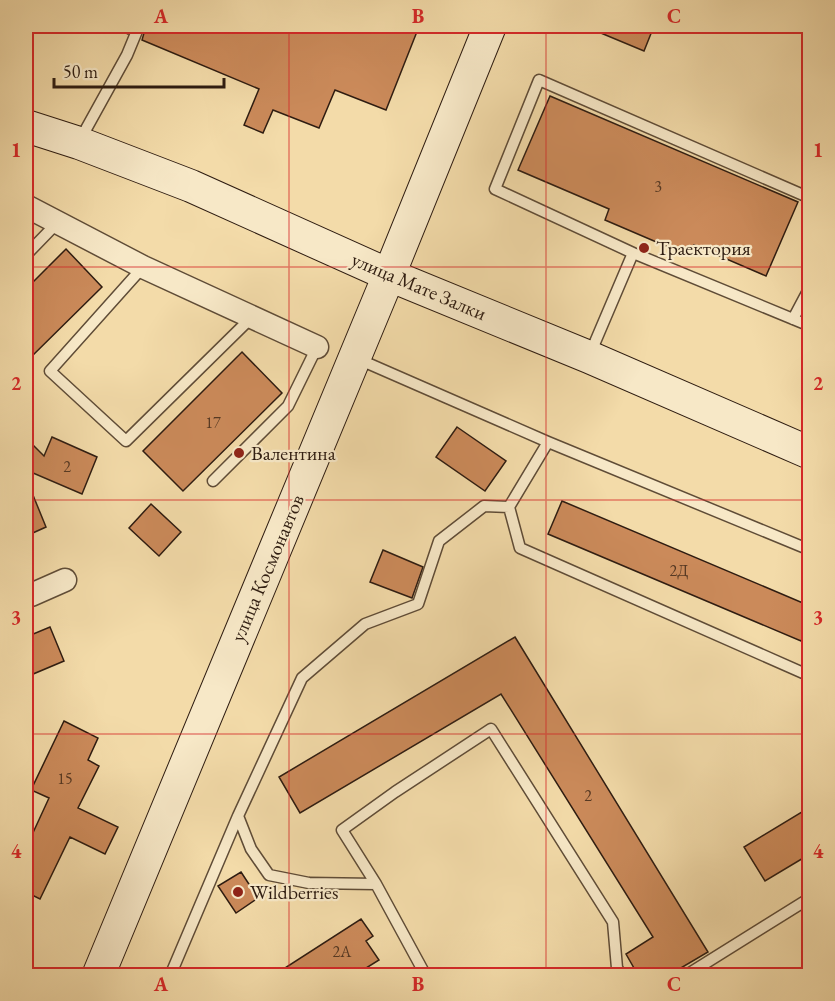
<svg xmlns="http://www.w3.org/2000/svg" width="835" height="1001" font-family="'EB Garamond',serif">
	<rect width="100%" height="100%" fill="#f3dba9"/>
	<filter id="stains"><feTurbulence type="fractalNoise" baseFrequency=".00333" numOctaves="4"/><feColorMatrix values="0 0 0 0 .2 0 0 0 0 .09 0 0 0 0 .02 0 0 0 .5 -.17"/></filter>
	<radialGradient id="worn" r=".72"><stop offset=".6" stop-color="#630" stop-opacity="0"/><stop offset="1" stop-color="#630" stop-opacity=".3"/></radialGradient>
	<path fill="#cb8a5a" stroke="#2e1c11" stroke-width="1.5" d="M110,26h21l-3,8z
		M146,26h263l9,3 -32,81 -51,-20 -16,38 -46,-18 -10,23 -19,-8 15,-36 -117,-49z
		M584,26h70l-10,25z
		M550,96l248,106 -32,74 -72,-31 -5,11 -84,-36 4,-11 -91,-39z
		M66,249l36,38 -76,75v-73z
		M242,352l40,41 -99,98 -40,-40z
		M457,427l49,34 -21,30 -49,-34z
		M52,437l45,20 -15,37 -56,-24v-32l18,18z
		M26,478l20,49 -20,9z
		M562,501l248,105v14l-9,21 -253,-107z
		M151,504l30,28 -22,24 -30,-28z
		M383,550l40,17 -11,31 -42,-16z
		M50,627l14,34 -38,16v-40z
		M515,637l193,315 -39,23h-31l-12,-21 27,-17 -152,-243 -201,119 -21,-36z
		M64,721l34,17 -10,22 11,6 -21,42 40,19 -13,27 -35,-17 -30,62 -14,-7v-57l5,2 18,-39 -18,-8z
		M810,807v47l-45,27 -21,-34z
		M241,872l17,26 -22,15 -18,-27z
		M361,919l12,17 -7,5 13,19 -24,15h-81z"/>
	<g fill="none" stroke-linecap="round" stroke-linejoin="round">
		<defs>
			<path id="lane" d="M80,140l47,-85 12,-29
				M633,253l-138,-64 44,-109 271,118
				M26,255l32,-33
				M143,267l-93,104 76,70 126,-124
				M793,319l17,-32
				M590,354l43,-101 177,73
				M358,359l190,83 262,108
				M548,442l-39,65 11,41 290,128
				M213,481l75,-75 29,-59
				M238,816l13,33 18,26 40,8 67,1 50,92
				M376,884l-34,-54 53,-38 96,-63 122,193 4,46 5,8
				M170,976l68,-160 64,-138 63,-54 53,-20 21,-63 45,-35 25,1
				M685,976l125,-78"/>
			<path id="street" d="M26,206l117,61 174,80
				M26,595h5l34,-15"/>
			<path id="secondary" d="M26,126l53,17 112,43 198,89 200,82 221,96
				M98,976l291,-701 101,-249"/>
		</defs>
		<use href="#lane" stroke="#5f4c37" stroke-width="13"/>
		<use href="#street" stroke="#5f4c37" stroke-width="25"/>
		<use href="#secondary" stroke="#2e1c11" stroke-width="34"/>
		<use href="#lane" stroke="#f7e8c7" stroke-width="10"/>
		<use href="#street" stroke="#f7e8c7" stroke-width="22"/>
		<use href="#secondary" stroke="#f7e8c7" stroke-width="32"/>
	</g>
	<path fill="none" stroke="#d62828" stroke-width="1.5" stroke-opacity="0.55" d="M289,26v950M546,26v950M26,267h784M26,500h784M26,734h784"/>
	<g fill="#8f2418" stroke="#f7e8c7" stroke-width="2">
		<circle cx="644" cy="248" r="6"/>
		<circle cx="239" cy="453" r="6"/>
		<circle cx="238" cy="892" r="6"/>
	</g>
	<g text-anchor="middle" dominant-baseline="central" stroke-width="4.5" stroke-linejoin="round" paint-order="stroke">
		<g font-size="16" fill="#553823">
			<text x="658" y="186">3</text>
			<text x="213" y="422">17</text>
			<text x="67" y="466">2</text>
			<text x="679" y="570">2Д</text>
			<text x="65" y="778">15</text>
			<text x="588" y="795">2</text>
			<text x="342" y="951">2А</text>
		</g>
		<g font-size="20" fill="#2e1c11" stroke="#f7e8c7" text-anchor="start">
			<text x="656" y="248">Траектория</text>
			<text x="251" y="453">Валентина</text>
			<text x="250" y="892">Wildberries</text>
		</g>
		<g font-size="20" fill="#2e1c11" stroke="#f7e8c7">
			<text transform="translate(419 286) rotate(23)">улица Мате Залки</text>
			<text transform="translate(267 568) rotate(-67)">улица Космонавтов</text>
		</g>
	</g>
	<rect width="835" height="1001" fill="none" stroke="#f3dba9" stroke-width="66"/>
	<path d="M54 78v9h170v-9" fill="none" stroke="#2e1c11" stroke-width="3"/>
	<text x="63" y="78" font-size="18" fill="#2e1c11" stroke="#f7e8c7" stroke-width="4.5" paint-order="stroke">50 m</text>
	<rect x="33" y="33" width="769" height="935" fill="none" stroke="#d62828" stroke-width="2"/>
	<g font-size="20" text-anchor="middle" font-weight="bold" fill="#d62828">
		<text x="161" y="23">A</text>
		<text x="418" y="23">B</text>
		<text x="674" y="23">C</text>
		<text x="16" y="157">1</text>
		<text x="818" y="157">1</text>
		<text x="16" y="390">2</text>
		<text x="818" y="390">2</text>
		<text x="16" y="624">3</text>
		<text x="818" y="624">3</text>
		<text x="16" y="858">4</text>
		<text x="818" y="858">4</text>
		<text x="161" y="991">A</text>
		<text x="418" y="991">B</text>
		<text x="674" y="991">C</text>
	</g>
	<rect width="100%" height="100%" filter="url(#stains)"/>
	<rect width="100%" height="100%" fill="url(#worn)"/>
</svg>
